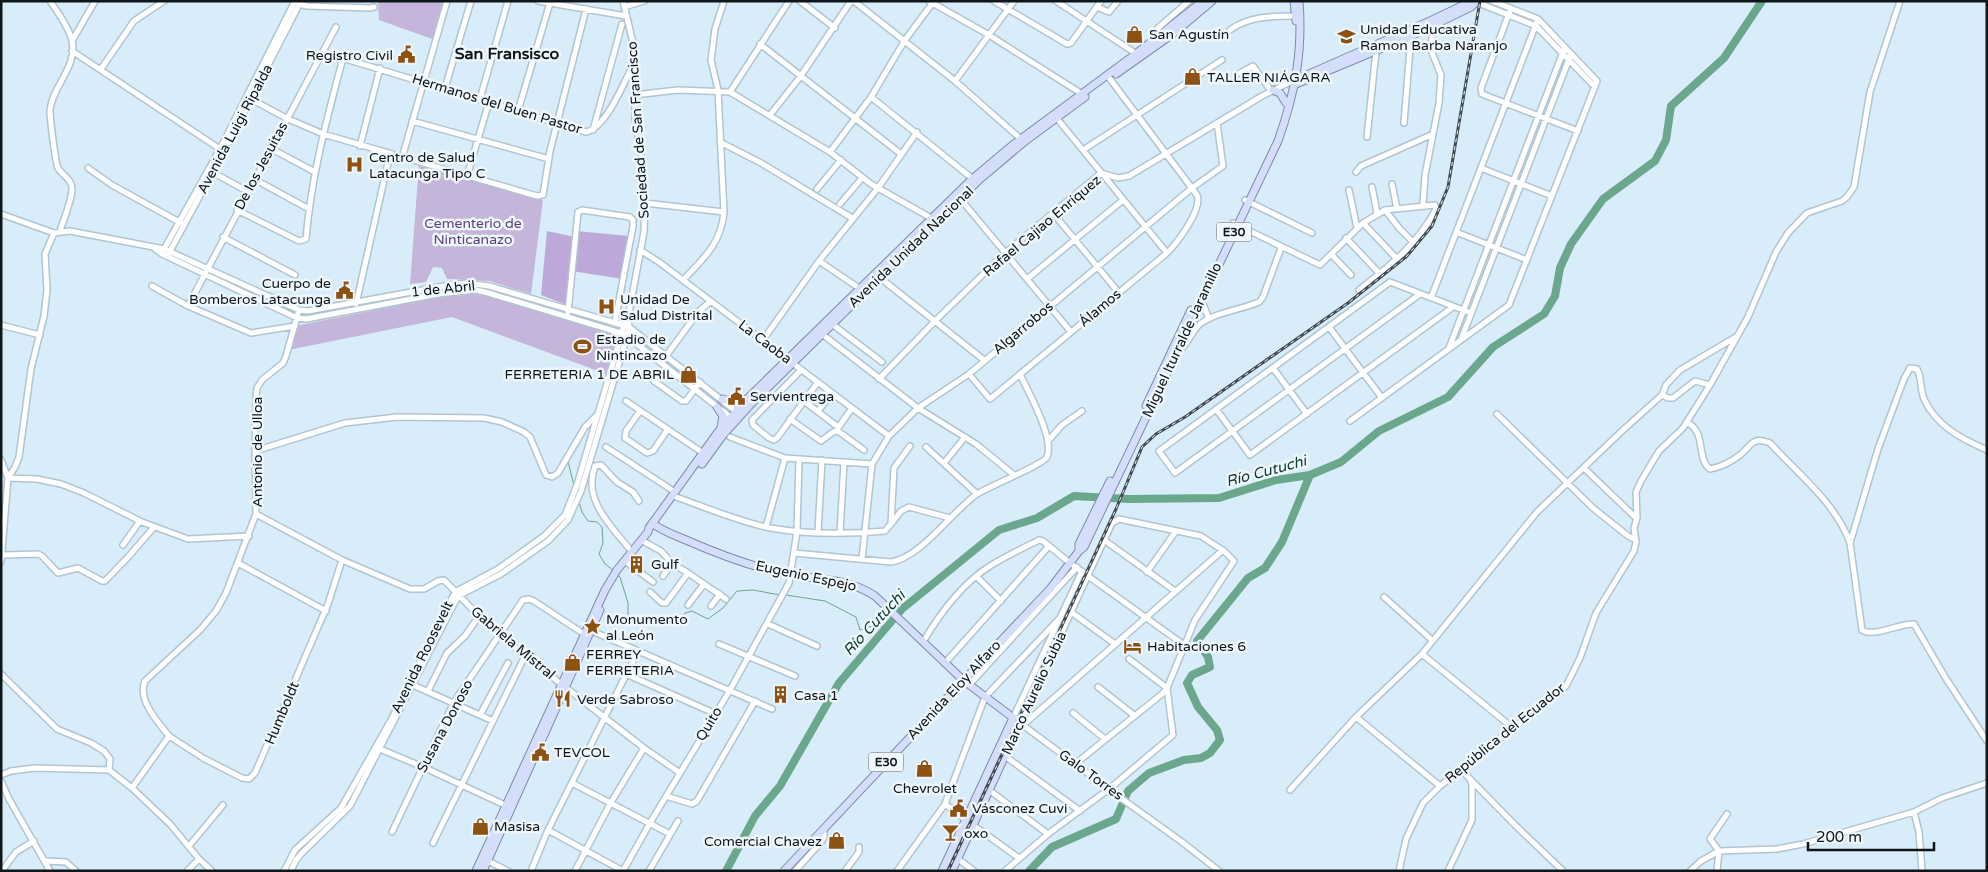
<svg xmlns="http://www.w3.org/2000/svg" width="1988" height="872" font-family="'Varela Round',sans-serif">
	<rect width="100%" height="100%" fill="#d8ecf9"/>
	<path fill="#c5b5da" d="M378,1h69l-12,39 -56,-20z
		M419,164l124,36 -12,94 -42,-13 -42,-2 -5,-11 -9,-1 -7,15 -16,2z
		M475,290l145,46 -11,39 -157,-58 -164,33 7,-24z"/>
	<path fill="#bea8da" d="M547,231l28,6 1,-6 53,5 -6,43 -51,-8 -5,34 -26,-10z"/>
	<g fill="none" stroke-linecap="round" stroke-linejoin="round">
		<path stroke="#6ba78d" stroke-width="1" d="M568,461l6,25
			M579,502l3,10 6,9 9,1 5,5 1,16 -4,11 6,10 8,6
			M617,575l3,2 8,26v12l14,10 38,-5 5,-7 7,-2 16,8 15,-11 14,-17 16,-1 27,5
			M786,595l39,6 31,16 4,13 9,-3 19,-1"/>
		<path stroke="#6ba78d" stroke-width="8" d="M726,871l29,-55 25,-30 59,-103 63,-74 97,-79 38,-12 37,-22 55,3 90,-1 57,-18 34,-5 31,-13 38,-31 69,-34 45,-50 51,-33 11,-18 5,-28 11,-24 32,-45 52,-38 11,-21 5,-34 53,-48 38,-57
			M1029,871l23,-24 64,-28 12,-28 21,-18 35,-13 17,-2 9,-5 10,-13 -3,-10 -19,-23 -11,-24 5,-8 18,-8 -2,-10 -11,-16 51,-63 17,-10 17,-26 28,-67"/>
		<defs>
			<path id="minor" d="M50,1c7,10 20,28 22,40 6,25 -20,46 -22,69 0,9 5,50 8,58 4,7 15,12 14,22 -1,13 -8,28 -12,41
				M538,1l88,15
				M800,1l35,27
				M854,1l101,80 67,59
				M929,1l60,34 93,59
				M994,1l73,43 4,-1 30,-42
				M1056,1l82,54
				M1476,2l60,24 59,61
				M299,4l8,2 63,2 4,-1
				M624,7l20,-6
				M1097,7l12,5 9,-11
				M1511,8l-30,80 1,6 96,37
				M1230,30c19,-14 43,-14 66,-14
				M1160,38l-3,-4 1,-6 31,-27
				M72,41l23,-40
				M760,44l141,110
				M72,51l148,98
				M321,54h8l257,78c21,-5 38,-50 48,-69
				M101,69l33,-48 30,-20
				M1240,73l13,-7 18,25
				M955,81l59,-80
				M445,88l26,-87
				M730,92l59,-91
				M634,95l44,-5 52,2 100,60 41,32 60,34
				M247,97l39,21 37,16 214,62 6,-1 7,-44 36,-142
				M871,97l102,82
				M480,99l28,-98
				M518,111l32,-108
				M770,115l30,-38 51,-76
				M1055,116l112,137
				M412,121l137,38
				M1404,123l7,-87
				M593,130l29,-106
				M1367,137l9,-86
				M720,142l41,21 91,55
				M360,146l20,-78
				M270,148l45,24
				M1083,150l139,-90
				M830,152l41,-55 34,-57 29,-39
				M402,158l45,-157
				M88,168l24,17 69,38
				M1481,168l71,28
				M210,171l37,20
				M1356,172l5,-6 70,-31
				M1101,173l17,5 11,-2 133,-80 34,-17
				M467,176l22,-74
				M254,179l55,30
				M1392,184l5,25
				M1372,187l5,26
				M817,189l24,-29
				M1349,190l8,38
				M958,196l113,136
				M1245,200l67,33
				M645,203l79,9
				M840,204l22,-26
				M1423,205l2,-30 14,-72 2,-28 -10,-25 2,-25
				M237,210l62,31 7,-2c5,-62 21,-121 37,-181
				M1385,210l15,19 14,14
				M1053,213l66,80
				M1,214l53,19
				M1233,223l87,42 43,-42 22,-13 50,-5 1,4c-18,35 -46,57 -77,81
				M1363,223l35,37
				M1456,232l71,28
				M223,237l72,38
				M1346,238l34,36
				M154,248l8,6 135,64 9,1 132,-25 37,-4 10,2 139,42 109,85
				M640,250l19,12 230,174
				M163,251l57,-102 75,-148
				M169,253l55,-102 77,-150
				M1331,254l20,21
				M819,261l40,27
				M879,277l105,83
				M1027,279l96,-79
				M683,280c21,-22 38,-36 41,-68l-6,-122 -7,-30 4,-31 9,-28
				M152,286l36,20 63,27 44,-7
				M1420,294l-245,179 -16,-22 231,-169 81,31
				M1431,298l107,-279
				M1201,299l8,20
				M356,304l34,-150
				M188,306l148,-279
				M568,312l10,-100 4,-2 48,7 3,3v6l-18,96
				M832,324l50,38
				M1,325l39,10
				M1329,327l53,71
				M822,334l96,74 58,36 38,31
				M763,340l56,-79 59,-73 39,-56
				M1461,340l110,-286
				M1449,348l116,-301
				M1179,351c9,-6 12,-19 21,-27 16,-12 40,-14 59,-22l4,-5 18,-49
				M666,356l33,-45 12,-10
				M1273,368l34,46
				M801,370l-49,50 1,5 16,13 5,2 3,-2 41,-56
				M969,374l21,25 177,-146c10,-10 36,-44 30,-58l-90,-120
				M879,379l56,-58 70,-68 96,-80
				M654,381l28,20h4l14,-19
				M1662,395l4,-10 14,-15 56,-33
				M1662,395l6,3h5l22,-17 15,4
				M626,401l77,52
				M804,401l34,26
				M1216,409l34,46 203,-148
				M640,411l-14,20 -1,7 22,15 6,-2 15,-22
				M818,411l14,-18
				M1497,414l96,94 35,28 8,4
				M790,419l31,22 12,-9 5,-1 26,19
				M1350,421l159,-116 88,-224 -59,-62 -46,-18
				M1687,422c20,11 9,37 23,47 11,-2 21,-7 30,-14 12,-10 12,-19 30,-12 28,31 66,60 80,100l12,87c11,8 38,-7 52,-6l31,53 42,64
				M838,428l14,-20
				M730,437l55,21 87,6
				M1048,441l14,-16 20,-14
				M606,447l69,45
				M926,447l51,47
				M255,451l90,-28 52,-6 87,1 18,4 22,10 6,5 16,38 6,2 6,-4 27,-46 13,-13
				M1,460l7,18 -7,84
				M944,463l21,-26
				M1584,468l52,50
				M8,478l7,-11 4,-10 12,-88 13,-53 3,-26 -2,-36 9,-21 16,-2 94,18 135,61 9,1 136,-25 23,-3 22,3 140,41 109,86
				M8,478l29,1 24,5 23,9 58,29 46,17 61,-3
				M676,497c29,10 66,26 95,31 37,7 77,6 114,3l6,-7 3,-56 16,-22
				M256,514l86,46 68,29h14l14,-8 6,-1 35,36 46,40 119,92 36,25
				M891,524l10,-13 8,-4 41,11
				M766,527l19,-69
				M818,532l4,-72
				M840,533l4,-71
				M641,540l20,11 12,13 15,9 -22,30h-4l-12,-11
				M1104,540l71,51
				M1850,543l28,-94 26,-70 6,-11 7,1c5,9 3,20 7,30 12,27 38,40 63,51
				M123,545l17,-24
				M632,552c-20,-25 -50,-52 -37,-86l6,-1 16,17 16,10 6,9
				M794,553l97,9c31,-5 60,-50 86,-68 13,-8 67,-30 70,-37 8,-19 -19,-65 -27,-83
				M3,555l35,-1 4,2 16,17 20,-5 24,13h3l24,-25 25,-29
				M862,559l10,-95 17,-28 29,-28 51,-34 223,-186 31,-22 -6,-43
				M625,561l28,21
				M238,563l88,48
				M1147,572l29,-41
				M688,573l38,26
				M663,576l9,-13
				M977,577l24,24
				M1384,597l48,43
				M688,605l16,-21
				M711,606l9,-12
				M1071,612l44,32
				M768,624l49,22
				M592,631l180,78
				M923,642c16,-27 40,-59 67,-76 16,-10 33,-18 49,-26l4,1 27,22 114,82
				M719,644l76,32
				M1422,654l91,74
				M1129,659l38,29
				M945,663l104,-117
				M1,674l56,55 34,14 13,8 6,8 -1,11
				M626,674l90,40
				M413,685l80,36
				M969,685l108,-118
				M1098,687l37,29
				M428,691l19,-38 18,-17 14,-20
				M1073,713l32,26
				M480,715l28,-52
				M1356,717l84,69
				M1013,718l69,-147
				M1023,725l200,-175
				M169,736l34,22 39,20 7,1 6,-6 73,-169 14,-44
				M380,749l43,18 84,39
				M1005,756l75,55
				M1075,764l87,-70 5,-6
				M1,775l10,-4 24,-3 74,2 23,18 38,36 29,35 13,12
				M1470,779l45,46 48,46
				M1,781l8,18 41,72
				M572,783l98,51
				M132,788l37,-52c-11,-14 -32,-36 -24,-55l55,-51 16,-19 10,-18 30,-79 -1,-63 1,-54 1,-9 5,-8 21,-17 3,-7 13,-46
				M989,790l59,44
				M1290,790l66,-73 66,-63 115,-142 86,-82 39,-35
				M666,796l26,8 5,-3 58,-100
				M945,804l21,16
				M973,825l46,33
				M548,830l75,41
				M392,832l62,-130 69,-102 6,-1 5,2 50,33
				M433,843l92,-187
				M189,846l34,-41
				M957,858l17,13
				M46,861l20,1 10,9
				M488,861l20,10
				M2,871l14,-19 18,-11
				M187,871l12,-12
				M284,871l11,-21 46,-42 50,-88 64,-128 43,-23 46,-33 21,-21 12,-30 48,-163
				M291,871l5,-11 6,-7 48,-47 108,-210 43,-22 47,-33 20,-21 13,-29 46,-155 2,-9 -1,-9 16,-86 1,-29 -2,-37 -8,-47v-68l-12,-50
				M531,871l17,-41 90,-179
				M575,871l35,-67 34,-56
				M623,871l27,-48 80,-133 59,-107 8,-52 2,-72
				M649,871l29,-50
				M795,871l26,-29 3,-5v-8
				M845,871l14,-19v-5
				M897,871l48,-67 40,-107 74,-78
				M1005,871l43,-37 61,-45 64,-54 -6,-47 28,-68 39,-59 -10,-10 -23,-15 -82,-17 -7,4 -92,200 89,66 9,7 64,46 37,29
				M1399,871l7,-32 17,-36 17,-17 126,-100 14,-28 16,-45 38,-62 2,-9 -2,-14 3,-10 -1,-26 5,-11 18,-30 24,-23 27,-43 38,-68 28,-65 12,-19 19,-20 35,-12 5,-4 7,-10 16,-95 30,-91
				M1448,871l24,-51v-35l-2,-6 -9,-10
				M1690,871l11,-10 18,-10 58,-2 26,-5 111,-32
				M1717,871l2,-20 -9,-12 17,-25
				M1922,871l-3,-39 -5,-20 28,-14 45,-15"/>
			<path id="major" d="M1294,1l2,20
				M1116,74l58,-41 38,-32
				M1302,77l130,-57 38,-18h6
				M1296,84l115,-48 60,-29 6,-6
				M1273,90l7,3 6,10
				M722,399l16,4 6,-1
				M1146,406l45,-96
				M717,407l6,9 -2,11
				M702,464l21,-29 28,-31 229,-225 44,-37 61,-45
				M652,523c10,8 22,12 34,17 34,15 69,28 105,35 30,5 57,3 84,21l88,84 57,43 -68,148
				M1079,551v-7l31,-63
				M476,871l129,-281 12,-20 31,-38 1,-4 69,-96 26,-30 226,-221 44,-37 123,-91 66,-52
				M483,871l117,-261
				M784,871l266,-282 29,-38 5,-4 194,-406c17,-48 25,-89 21,-140
				M942,871l71,-153"/>
		</defs>
		<use href="#minor" stroke="#b1c5d1" stroke-width="8"/>
		<use href="#major" stroke="#7d8aa9" stroke-width="9"/>
		<use href="#minor" stroke="#fff" stroke-width="5"/>
		<use href="#major" stroke="#d4defa" stroke-width="7"/>
		<defs>
			<path id="rail" d="M948,871l168,-362 26,-62 14,-13 29,-17 163,-114 59,-47 25,-30 16,-39 32,-186"/>
		</defs>
		<use href="#rail" stroke="#424c52" stroke-width="3"/>
		<use href="#rail" stroke="#eff7fc" stroke-width="1" stroke-dasharray="4" stroke-linecap="butt"/>
	</g>
	<defs>
		<symbol id="shop-bare" viewBox="-9 -9 18 18"><path d="M-5-2.5h2.3a2.7 3.5 0 0 1 5.4 0H5L5.5 6h-11ZM-1.5-2.5h3a1.5 2.3 0 0 0-3 0Z" fill="#8d5111" stroke="#eff7fc" stroke-width="2.5" paint-order="stroke"/></symbol>
		<symbol id="school-bare" viewBox="-9 -9 18 18"><path d="M0-5L7-2L0 1L-7-2ZM-4 1L0 2.5L4 1V4Q0 6-4 4Z" fill="#8d5111" stroke="#eff7fc" stroke-width="2.5" paint-order="stroke"/></symbol>
		<symbol id="civic-bare" viewBox="-9 -9 18 18"><path d="M-.6-6.5H3V-4.5H.6V-3L4-1V1h2V6H-6V1h2V-1L-.6-3ZM-1.2 2.5V6h2.4V2.5Z" fill="#8d5111" stroke="#eff7fc" stroke-width="2.5" paint-order="stroke"/></symbol>
		<symbol id="hospital-bare" viewBox="-9 -9 18 18"><path d="M-5-5h3v3.5h4V-5h3V5h-3V1.5h-4V5h-3Z" fill="#8d5111" stroke="#eff7fc" stroke-width="2.5" paint-order="stroke"/></symbol>
		<symbol id="stadium-bare" viewBox="-9 -9 18 18"><path d="M0-5a6.5 5 0 1 0 0 10a6.5 5 0 1 0 0-10ZM-3.5-1.8h7v3.6h-7Z" fill="#8d5111" stroke="#eff7fc" stroke-width="2.5" paint-order="stroke"/></symbol>
		<symbol id="building-bare" viewBox="-9 -9 18 18"><path d="M-4-6H4V6H1V3H-1V6H-4ZM-2.5-4.3h1.7v1.8h-1.7ZM.8-4.3h1.7v1.8H.8ZM-2.5-1h1.7V.8h-1.7ZM.8-1h1.7V.8H.8Z" fill="#8d5111" stroke="#eff7fc" stroke-width="2.5" paint-order="stroke"/></symbol>
		<symbol id="sight-bare" viewBox="-9 -9 18 18"><path d="M0-6L1.8-2.2L6-1.7L2.9 1.2L3.7 5.4L0 3.3L-3.7 5.4L-2.9 1.2L-6-1.7L-1.8-2.2Z" fill="#8d5111" stroke="#eff7fc" stroke-width="2.5" paint-order="stroke"/></symbol>
		<symbol id="hotel-bare" viewBox="-9 -9 18 18"><path d="M-6-4.5h1.5V1H6V5H4.5V3h-9V5H-6ZM-4 0a1.8 1.8 0 1 1 3.6 0ZM.5 0V-2.5h3Q6-2.5 6 0Z" fill="#8d5111" stroke="#eff7fc" stroke-width="2.5" paint-order="stroke"/></symbol>
		<symbol id="restaurant-bare" viewBox="-9 -9 18 18"><path d="M-5-6h1v4h1v-4h1v4h1v-4h1v5L-1.5 .5V6h-2V.5L-5-1ZM5-6V6H3V1.5H1.5Q1.5-4 5-6Z" fill="#8d5111" stroke="#eff7fc" stroke-width="2.5" paint-order="stroke"/></symbol>
		<symbol id="bar-bare" viewBox="-9 -9 18 18"><path d="M-6-5H6L.8 .8V4.5H3.5V6h-7V4.5H-.8V.8Z" fill="#8d5111" stroke="#eff7fc" stroke-width="2.5" paint-order="stroke"/></symbol>
	</defs>
	<g fill-rule="evenodd">
		<use href="#shop-bare" x="1122" y="22" width="25" height="25"/>
		<use href="#school-bare" x="1334" y="24" width="25" height="25"/>
		<use href="#civic-bare" x="394" y="42" width="25" height="25"/>
		<use href="#shop-bare" x="1180" y="64" width="25" height="25"/>
		<use href="#hospital-bare" x="342" y="152" width="25" height="25"/>
		<use href="#civic-bare" x="332" y="278" width="25" height="25"/>
		<use href="#hospital-bare" x="594" y="294" width="25" height="25"/>
		<use href="#stadium-bare" x="570" y="334" width="25" height="25"/>
		<use href="#shop-bare" x="676" y="362" width="25" height="25"/>
		<use href="#civic-bare" x="724" y="384" width="25" height="25"/>
		<use href="#building-bare" x="624" y="552" width="25" height="25"/>
		<use href="#sight-bare" x="580" y="614" width="25" height="25"/>
		<use href="#hotel-bare" x="1120" y="634" width="25" height="25"/>
		<use href="#shop-bare" x="560" y="650" width="25" height="25"/>
		<use href="#building-bare" x="768" y="682" width="25" height="25"/>
		<use href="#restaurant-bare" x="550" y="686" width="25" height="25"/>
		<use href="#civic-bare" x="528" y="740" width="25" height="25"/>
		<use href="#shop-bare" x="912" y="756" width="25" height="25"/>
		<use href="#civic-bare" x="946" y="796" width="25" height="25"/>
		<use href="#shop-bare" x="468" y="814" width="25" height="25"/>
		<use href="#bar-bare" x="938" y="820" width="25" height="25"/>
		<use href="#shop-bare" x="824" y="828" width="25" height="25"/>
	</g>
	<g text-anchor="middle" dominant-baseline="central" stroke-width="5" stroke-linejoin="round" paint-order="stroke">
		<g fill="#eff7fc" stroke="#525a5e" stroke-width="1">
			<rect x="1216.5" y="222.5" width="35" height="19" rx="4"/>
			<rect x="868.5" y="752.5" width="35" height="19" rx="4"/>
		</g>
		<g font-size="12" font-weight="bold" fill="#0f161a">
			<text x="1234" y="232">E30</text>
			<text x="886" y="762">E30</text>
		</g>
		<g font-size="14" fill="#0f161a" stroke="#eff7fc" text-anchor="start">
			<text x="1360" y="29">Unidad Educativa<tspan x="1360" dy="16">Ramon Barba Naranjo</tspan></text>
			<text x="1149" y="34">San Agustín</text>
			<text x="393" y="55" text-anchor="end">Registro Civil</text>
			<text x="1207" y="77">TALLER NIÁGARA</text>
			<text x="369" y="157">Centro de Salud<tspan x="369" dy="16">Latacunga Tipo C</tspan></text>
			<text x="331" y="283" text-anchor="end">Cuerpo de<tspan x="331" dy="16">Bomberos Latacunga</tspan></text>
			<text x="620" y="299">Unidad De<tspan x="620" dy="16">Salud Distrital</tspan></text>
			<text x="596" y="339">Estadio de<tspan x="596" dy="16">Nintincazo</tspan></text>
			<text x="674" y="374" text-anchor="end">FERRETERIA 1 DE ABRIL</text>
			<text x="750" y="396">Servientrega</text>
			<text x="651" y="564">Gulf</text>
			<text x="606" y="619">Monumento<tspan x="606" dy="16">al León</tspan></text>
			<text x="1147" y="646">Habitaciones 6</text>
			<text x="586" y="654">FERREY<tspan x="586" dy="16">FERRETERIA</tspan></text>
			<text x="794" y="695">Casa 1</text>
			<text x="577" y="699">Verde Sabroso</text>
			<text x="554" y="752">TEVCOL</text>
			<text x="925" y="788" text-anchor="middle">Chevrolet</text>
			<text x="972" y="808">Vásconez Cuvi</text>
			<text x="494" y="826">Masisa</text>
			<text x="964" y="833">oxo</text>
			<text x="822" y="841" text-anchor="end">Comercial Chavez</text>
		</g>
		<g font-size="14" fill="#0f161a" stroke="#eff7fc">
			<text transform="translate(497 104) rotate(17)">Hermanos del Buen Pastor</text>
			<text transform="translate(235 129) rotate(-62)">Avenida Luigi Ripalda</text>
			<text transform="translate(638 130) rotate(-94)">Sociedad de San Francisco</text>
			<text transform="translate(261 166) rotate(-62)">De los Jesuitas</text>
			<text transform="translate(1042 226) rotate(-40)">Rafael Cajiao Enríquez</text>
			<text transform="translate(911 247) rotate(-44)">Avenida Unidad Nacional</text>
			<text transform="translate(443 289) rotate(-6)">1 de Abril</text>
			<text transform="translate(1100 308) rotate(-40)">Álamos</text>
			<text transform="translate(1023 328) rotate(-40)">Algarrobos</text>
			<text transform="translate(1182 340) rotate(-65)">Miguel Iturralde Jaramillo</text>
			<text transform="translate(765 342) rotate(37)">La Caoba</text>
			<text transform="translate(257 452) rotate(-90)">Antonio de Ulloa</text>
			<text transform="translate(806 576) rotate(12)">Eugenio Espejo</text>
			<text transform="translate(513 643) rotate(40)">Gabriela Mistral</text>
			<text transform="translate(422 657) rotate(-64)">Avenida Roosevelt</text>
			<text transform="translate(954 690) rotate(-47)">Avenida Eloy Alfaro</text>
			<text transform="translate(1034 693) rotate(-65)">Marco Aurelio Subia</text>
			<text transform="translate(282 713) rotate(-67)">Humboldt</text>
			<text transform="translate(709 724) rotate(-59)">Quito</text>
			<text transform="translate(445 726) rotate(-62)">Susana Donoso</text>
			<text transform="translate(1505 733) rotate(-39)">República del Ecuador</text>
			<text transform="translate(1091 775) rotate(36)">Galo Torres</text>
		</g>
		<g font-size="14" fill="#5e407e" stroke="#eff7fc">
			<text x="473" y="223">Cementerio de<tspan x="473" dy="16">Ninticanazo</tspan></text>
		</g>
		<g font-size="15" font-style="italic" fill="#0d412f" stroke="#eff7fc">
			<text transform="translate(1266 471) rotate(-15)">Río Cutuchi</text>
			<text transform="translate(874 623) rotate(-47)">Río Cutuchi</text>
		</g>
		<g font-size="16" font-weight="bold" fill="#0f161a" stroke="#eff7fc">
			<text x="507" y="54">San Fransisco</text>
		</g>
	</g>
	<rect width="1988" height="872" fill="none" stroke="#0f161a" stroke-width="5"/>
	<path d="M1808 842v8h126v-8" fill="none" stroke="#0f161a" stroke-width="2.5"/>
	<text x="1816" y="842" font-size="15" fill="#0f161a" stroke="#eff7fc" stroke-width="4" paint-order="stroke">200 m</text>
</svg>
